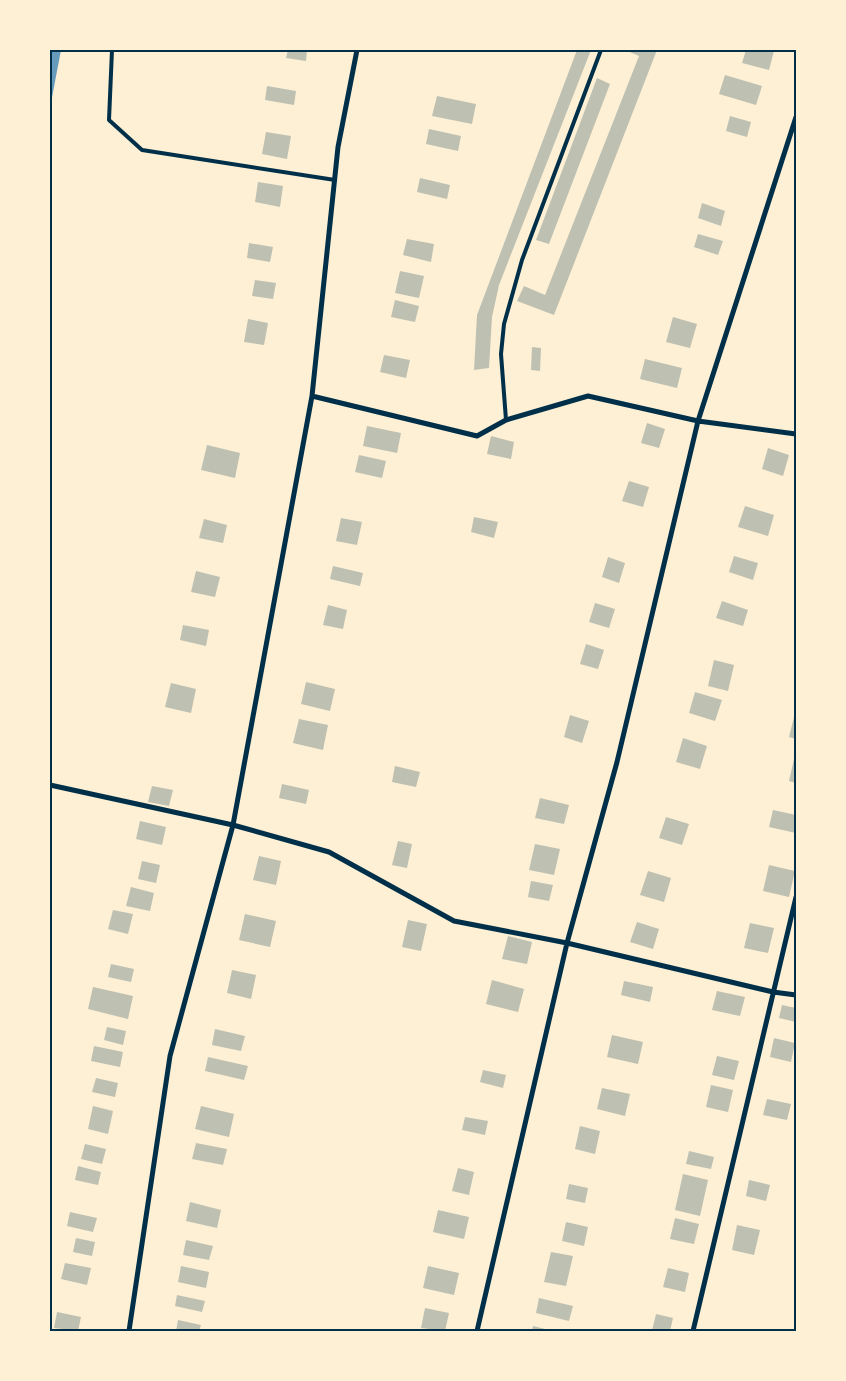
<svg xmlns="http://www.w3.org/2000/svg" width="846" height="1381" font-family="'Exo 2',sans-serif">
	<rect width="100%" height="100%" fill="#fdf0d5"/>
	<path fill="#669bbc" d="M50,50h11l-11,58z"/>
	<path fill="#bec0b2" d="M288,50h19l-1,11 -20,-3z
		M577,50h14l-92,235 -7,32 -3,51 -15,2 3,-55z
		M625,50h32l-103,265 -37,-14 7,-15 21,9 94,-239z
		M746,50l28,1 -5,19 -27,-7z
		M725,75l37,11 -6,19 -37,-11z
		M597,78l13,6 -61,160 -13,-4z
		M267,86l29,5 -2,14 -29,-5z
		M437,96l39,8 -4,20 -40,-8z
		M730,116l21,6 -4,15 -21,-6z
		M429,129l32,7 -3,15 -32,-7z
		M266,132l25,4 -4,23 -25,-5z
		M420,178l30,7 -3,14 -30,-7z
		M258,182l25,4 -3,21 -25,-5z
		M702,203l23,8 -4,15 -23,-8z
		M698,234l25,7 -5,14 -24,-8z
		M407,239l27,5 -3,18 -28,-7z
		M249,243l24,4 -3,15 -23,-4z
		M400,271l24,5 -5,22 -24,-5z
		M255,280l21,3 -3,16 -21,-3z
		M395,300l24,6 -4,16 -24,-5z
		M673,317l24,7 -7,24 -24,-6z
		M248,319l20,4 -4,22 -20,-3z
		M532,347l9,1 -1,23 -9,-1z
		M384,355l26,5 -4,18 -26,-6z
		M645,359l37,9 -5,20 -37,-9z
		M647,423l18,6 -6,19 -18,-5z
		M367,426l34,7 -4,20 -34,-7z
		M491,436l23,6 -3,17 -24,-5z
		M207,445l33,8 -5,25 -34,-8z
		M768,448l21,7 -6,21 -21,-7z
		M359,455l27,6 -4,17 -27,-6z
		M629,481l20,6 -6,20 -21,-6z
		M745,506l29,9 -6,21 -30,-9z
		M474,517l24,5 -4,16 -23,-6z
		M341,518l21,4 -5,23 -21,-4z
		M204,519l23,6 -4,18 -24,-5z
		M734,556l24,7 -5,17 -24,-8z
		M608,557l17,6 -6,20 -17,-6z
		M333,566l30,7 -3,13 -30,-7z
		M196,571l24,6 -5,20 -24,-5z
		M722,601l26,9 -5,16 -27,-8z
		M595,603l20,6 -6,19 -20,-6z
		M328,605l19,5 -4,19 -20,-4z
		M183,625l26,5 -3,16 -26,-6z
		M586,644l18,6 -6,19 -18,-5z
		M714,660l20,5 -6,26 -20,-5z
		M306,682l29,7 -5,22 -29,-7z
		M171,683l25,6 -5,24 -26,-6z
		M695,692l27,8 -7,21 -26,-8z
		M796,709v30l-7,-2z
		M570,715l19,6 -7,22 -18,-6z
		M299,719l29,6 -5,25 -30,-7z
		M683,738l24,8 -7,23 -24,-7z
		M794,759l2,1v23l-7,-2z
		M395,766l25,6 -4,15 -24,-5z
		M282,784l27,6 -3,14 -27,-6z
		M152,786l21,4 -4,16 -21,-4z
		M540,798l29,7 -5,19 -29,-6z
		M773,810l23,5v18l-27,-6z
		M666,817l23,7 -7,21 -23,-7z
		M140,821l26,6 -4,18 -26,-6z
		M398,841l14,3 -5,24 -15,-3z
		M535,844l25,5 -6,26 -25,-5z
		M259,856l22,5 -5,24 -23,-5z
		M142,861l18,4 -4,18 -18,-4z
		M769,865l26,6 -6,26 -26,-6z
		M648,871l23,7 -7,24 -24,-7z
		M531,881l22,4 -4,16 -21,-4z
		M131,887l23,6 -4,18 -24,-5z
		M113,910l20,4 -5,20 -20,-5z
		M245,914l31,7 -6,26 -31,-7z
		M408,920l19,4 -6,27 -19,-4z
		M637,922l22,7 -6,20 -23,-7z
		M750,923l24,5 -6,25 -24,-5z
		M508,936l24,6 -5,22 -25,-5z
		M111,964l23,5 -3,13 -23,-5z
		M232,970l24,5 -5,24 -24,-6z
		M492,980l32,9 -6,23 -32,-8z
		M624,981l29,6 -3,15 -29,-7z
		M93,987l40,9 -5,23 -40,-10z
		M717,991l28,6 -5,19 -28,-6z
		M782,1005l14,3v14l-17,-4z
		M107,1027l19,4 -3,14 -19,-5z
		M215,1029l30,7 -4,15 -29,-6z
		M612,1035l31,7 -5,22 -31,-7z
		M774,1038l21,5 -4,19 -21,-5z
		M94,1046l29,6 -3,15 -29,-6z
		M717,1056l22,5 -5,19 -22,-5z
		M208,1057l40,9 -4,14 -39,-9z
		M483,1070l23,5 -3,13 -23,-6z
		M96,1078l22,5 -3,14 -23,-5z
		M711,1085l22,5 -5,22 -22,-5z
		M602,1088l28,6 -5,22 -28,-7z
		M767,1099l24,5 -4,16 -24,-5z
		M93,1106l20,5 -5,23 -20,-5z
		M201,1106l33,8 -5,23 -34,-8z
		M465,1117l23,4 -3,14 -23,-5z
		M580,1126l20,5 -5,23 -20,-5z
		M196,1143l31,6 -4,16 -31,-6z
		M85,1144l21,5 -4,15 -21,-5z
		M689,1151l25,6 -3,12 -25,-5z
		M78,1166l23,6 -3,13 -23,-5z
		M458,1168l16,4 -5,23 -17,-4z
		M683,1174l25,6 -8,36 -25,-6z
		M749,1180l21,5 -4,16 -20,-5z
		M569,1184l19,4 -3,15 -19,-4z
		M190,1202l31,8 -4,18 -31,-7z
		M438,1210l31,7 -5,22 -31,-7z
		M70,1212l27,6 -4,14 -26,-6z
		M675,1218l24,6 -5,20 -24,-5z
		M566,1222l22,5 -4,19 -22,-5z
		M737,1225l23,5 -6,25 -22,-5z
		M76,1238l19,4 -3,14 -19,-4z
		M186,1240l27,6 -4,14 -26,-5z
		M551,1252l22,4 -7,30 -22,-4z
		M65,1263l26,5 -4,17 -26,-6z
		M181,1266l28,6 -3,16 -28,-6z
		M428,1266l31,7 -5,22 -31,-7z
		M668,1268l21,5 -4,19 -22,-5z
		M177,1295l28,6 -3,11 -27,-6z
		M539,1298l34,8 -4,15 -33,-8z
		M425,1308l24,5 -4,18 -24,-3z
		M57,1312l24,5 -3,14 -24,-3z
		M656,1314l17,4 -3,13h-18z
		M178,1320l23,5 -2,6h-23z
		M533,1326l16,4v1h-17z"/>
	<g fill="none" stroke-linecap="round" stroke-linejoin="round">
		<path stroke="#003049" stroke-width="4" d="M112,50l-3,70 33,30 193,30
			M506,420l-5,-66 3,-30 18,-64 79,-210"/>
		<path stroke="#003049" stroke-width="5" d="M312,396l165,40 29,-16 82,-24 110,25 98,13
			M50,785l183,40 96,27 125,69 113,22 206,49 23,3
			M129,1331l41,-275 63,-231 79,-429 26,-249 19,-97
			M477,1331l90,-388 50,-181 81,-341 98,-304
			M693,1331l103,-434"/>
	</g>
	<rect width="846" height="1381" fill="none" stroke="#fdf0d5" stroke-width="102"/>
	<rect x="51" y="51" width="744" height="1279" fill="none" stroke="#003049" stroke-width="2"/>
</svg>
